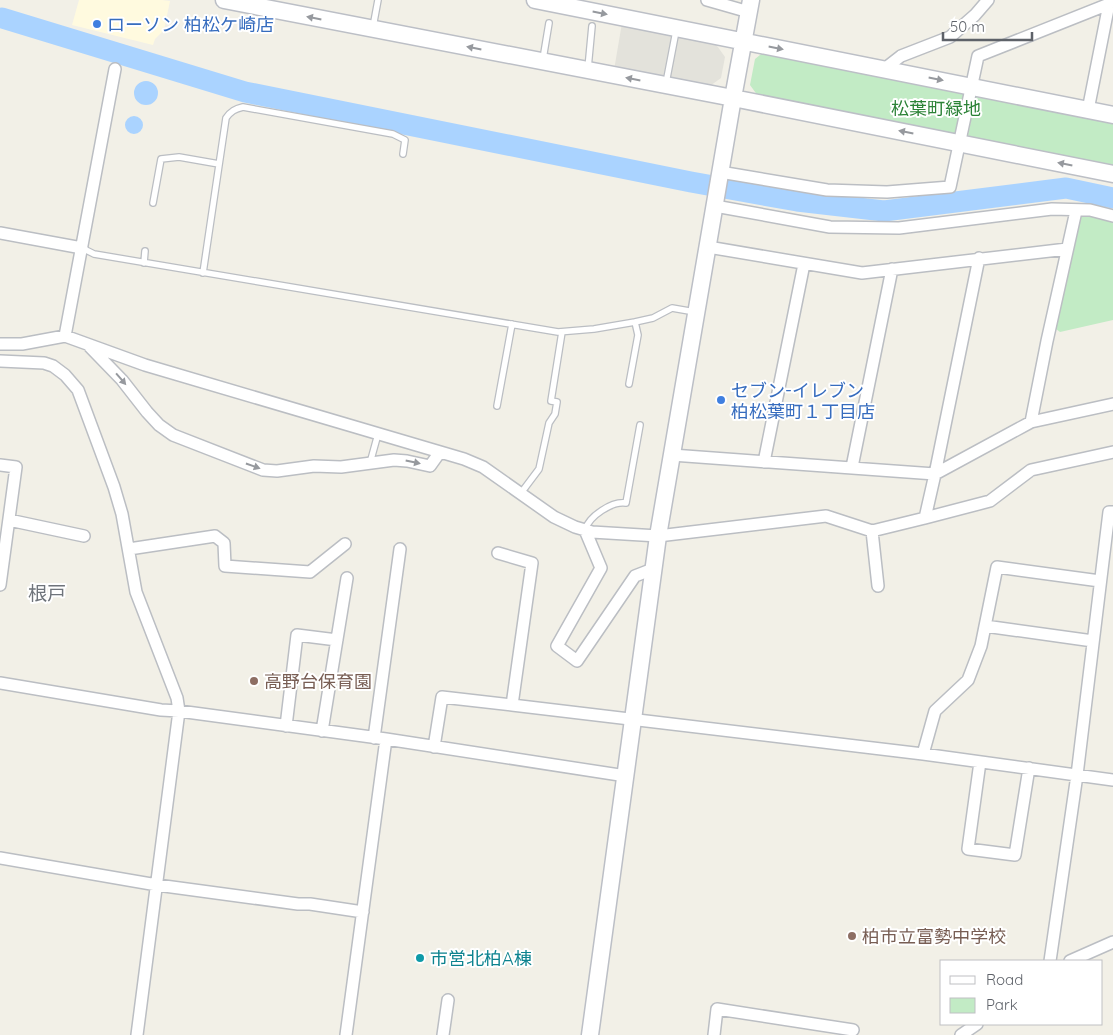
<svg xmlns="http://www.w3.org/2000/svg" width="1113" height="1035" font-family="Quicksand,'Noto Sans JP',sans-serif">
	<rect width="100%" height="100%" fill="#f2f0e7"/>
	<path fill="#fffadf" d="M79,0h83l8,1 -6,29 -9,9 -2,6 -81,-20z"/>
	<path fill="#e3e2db" d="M622,23l93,20 10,14 -4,21 -14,10 -93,-18z"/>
	<path fill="#c2ebc5" d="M766,50l199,43 -8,40 -5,3 -194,-40 -8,-11 5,-26z
		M980,93l133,26v50l-142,-29 -3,-5 8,-39z
		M1080,214l33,7v99l-53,12 -4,-3z"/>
	<path fill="#aad3ff" d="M134 93a12 12 0 1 1 24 0a12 12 0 1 1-24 0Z
		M125 125a9 9 0 1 1 18 0a9 9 0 1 1-18 0Z"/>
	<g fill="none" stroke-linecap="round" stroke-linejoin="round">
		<path stroke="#aad3ff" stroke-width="21" d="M2,18l243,74 446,90 106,19 87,10 182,-23 47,10"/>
		<defs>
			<path id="lane" d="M373,27l5,-27
				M543,59l6,-36
				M588,68l4,-42
				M666,83l10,-52
				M153,203l8,-44 18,-2 40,7
				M82,248l12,6 464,78 36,-3 41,-7 18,-4 19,-10 23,4
				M144,263l1,-12
				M203,273l23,-155c5,-7 9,-9 17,-11l150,27 12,6 -2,14
				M629,384l9,-49 -3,-13
				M497,406l15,-82
				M370,463l8,-29
				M521,493l18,-24 10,-46 6,-9 2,-12 -6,-1 11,-69
				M585,530c4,-14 27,-29 41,-27l14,-78"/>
			<path id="street" d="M707,0l42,12
				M883,70l18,-14 49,-19 25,-22 13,-15
				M1088,110l21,-106
				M720,172l107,18 60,2 63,-5 28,-131 131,-52 1,-4
				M715,206l115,21 69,1 153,-19 38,1 23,6
				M0,233l82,15
				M708,247l154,26 205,-24
				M65,336l50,-267
				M0,344h22l43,-8 80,29 319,94 19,8 71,50 21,10 17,5 66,4 168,-20 46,15 6,55
				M90,347l32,33 25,32 12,13 14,10 90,35 14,1 37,-5 27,1 53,-7 13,1 23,5 10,-14
				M0,361l44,2 9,3 12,9 13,15 36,97 8,27 14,78 41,106 2,13 -42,324
				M1031,422l16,-81 29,-130
				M672,455l263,19 96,-52 82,-18
				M764,462l40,-198
				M0,465l16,2 -16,118
				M852,467l40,-198
				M925,518l65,-17 41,-31 82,-18
				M9,520l75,16
				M585,530l16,38 -44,78 20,15 58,-85 18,-7
				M872,531l53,-13 10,-44 44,-216
				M129,549l86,-13 9,7 1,23 85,6 35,-28
				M498,553l34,10 -20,142 411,49 190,26
				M985,626l108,15
				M0,683l161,27 18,1 207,28 240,37
				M286,726l11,-91 40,5
				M322,731l25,-153
				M374,738l26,-189
				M434,747l8,-50 70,8
				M923,754l12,-43 33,-31 13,-34 16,-79 103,14
				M980,762l-12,87 47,6 14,-87
				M0,858l157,27 141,19h12l53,8
				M1050,961l27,-186 32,-263h4
				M1070,961l43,-19
				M346,1035l40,-296
				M443,1035l5,-35
				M714,1035l3,-26 136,21
				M961,1035l16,-11"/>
			<path id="secondary" d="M224,0l509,98 380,76
				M535,0l578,115
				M590,1035l68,-499 75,-438 18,-98"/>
		</defs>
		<use href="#lane" stroke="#bbbec3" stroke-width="8"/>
		<use href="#street" stroke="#bbbec3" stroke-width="14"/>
		<use href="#secondary" stroke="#bcbfc6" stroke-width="19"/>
		<use href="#lane" stroke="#fff" stroke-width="5.5"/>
		<use href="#street" stroke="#fff" stroke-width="11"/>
		<use href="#secondary" stroke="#fff" stroke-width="16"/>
	</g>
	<defs><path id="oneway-solid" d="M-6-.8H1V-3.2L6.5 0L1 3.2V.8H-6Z" transform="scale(1.25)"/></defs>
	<g fill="#96999e">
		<use href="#oneway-solid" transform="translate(600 13) rotate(11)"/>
		<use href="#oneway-solid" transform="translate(314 18) rotate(-169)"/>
		<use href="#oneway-solid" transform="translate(474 48) rotate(-169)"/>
		<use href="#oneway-solid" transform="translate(776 48) rotate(11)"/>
		<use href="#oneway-solid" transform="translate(633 79) rotate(-169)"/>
		<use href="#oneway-solid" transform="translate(936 79) rotate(11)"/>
		<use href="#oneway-solid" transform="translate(906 132) rotate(-169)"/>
		<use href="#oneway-solid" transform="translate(1065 164) rotate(-169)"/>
		<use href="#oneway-solid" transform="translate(121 379) rotate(49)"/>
		<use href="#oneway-solid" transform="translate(413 462) rotate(12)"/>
		<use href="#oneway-solid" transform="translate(253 466) rotate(19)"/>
	</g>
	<g fill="#3f7fe0" stroke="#fff" stroke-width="2">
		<circle cx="97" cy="24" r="5"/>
		<circle cx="721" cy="400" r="5"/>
	</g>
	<g fill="#8d6e63" stroke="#fff" stroke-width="2">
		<circle cx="254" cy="681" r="5"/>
		<circle cx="852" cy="936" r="5"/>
	</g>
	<circle fill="#0f9aa8" stroke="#fff" stroke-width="2" cx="420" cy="958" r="5"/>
	<g text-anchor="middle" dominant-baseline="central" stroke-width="4" stroke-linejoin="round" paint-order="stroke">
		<g font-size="18" fill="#366cbe" stroke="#fff" text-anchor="start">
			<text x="107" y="24">ローソン 柏松ケ崎店</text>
			<text x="731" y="390">セブン-イレブン<tspan x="731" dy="21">柏松葉町１丁目店</tspan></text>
		</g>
		<g font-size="18" fill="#2b8236" stroke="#fff">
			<text x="936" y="108">松葉町緑地</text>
		</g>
		<g font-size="18" fill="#785e54" stroke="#fff" text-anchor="start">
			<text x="264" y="681">高野台保育園</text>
			<text x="862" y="936">柏市立富勢中学校</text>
		</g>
		<g font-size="18" fill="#0d838f" stroke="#fff" text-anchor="start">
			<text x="430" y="958">市営北柏A棟</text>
		</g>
		<g font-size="19" fill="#6f747b" stroke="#fff">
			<text x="47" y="593">根戸</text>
		</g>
	</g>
	<rect x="940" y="960" width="162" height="65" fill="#ffffff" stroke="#bfc0c3"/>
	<rect x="950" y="976" width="25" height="8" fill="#ffffff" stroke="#bfc0c3"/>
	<text x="986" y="985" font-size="15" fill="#5e6269">Road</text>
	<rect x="950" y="998" width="25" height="15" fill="#c2ebc5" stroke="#bfc0c3"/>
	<text x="986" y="1010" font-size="15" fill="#5e6269">Park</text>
	<path d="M943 32v8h89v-8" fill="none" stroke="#5e6269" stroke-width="2.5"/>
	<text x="950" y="32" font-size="15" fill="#5e6269" stroke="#ffffff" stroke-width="4" paint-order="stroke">50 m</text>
</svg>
